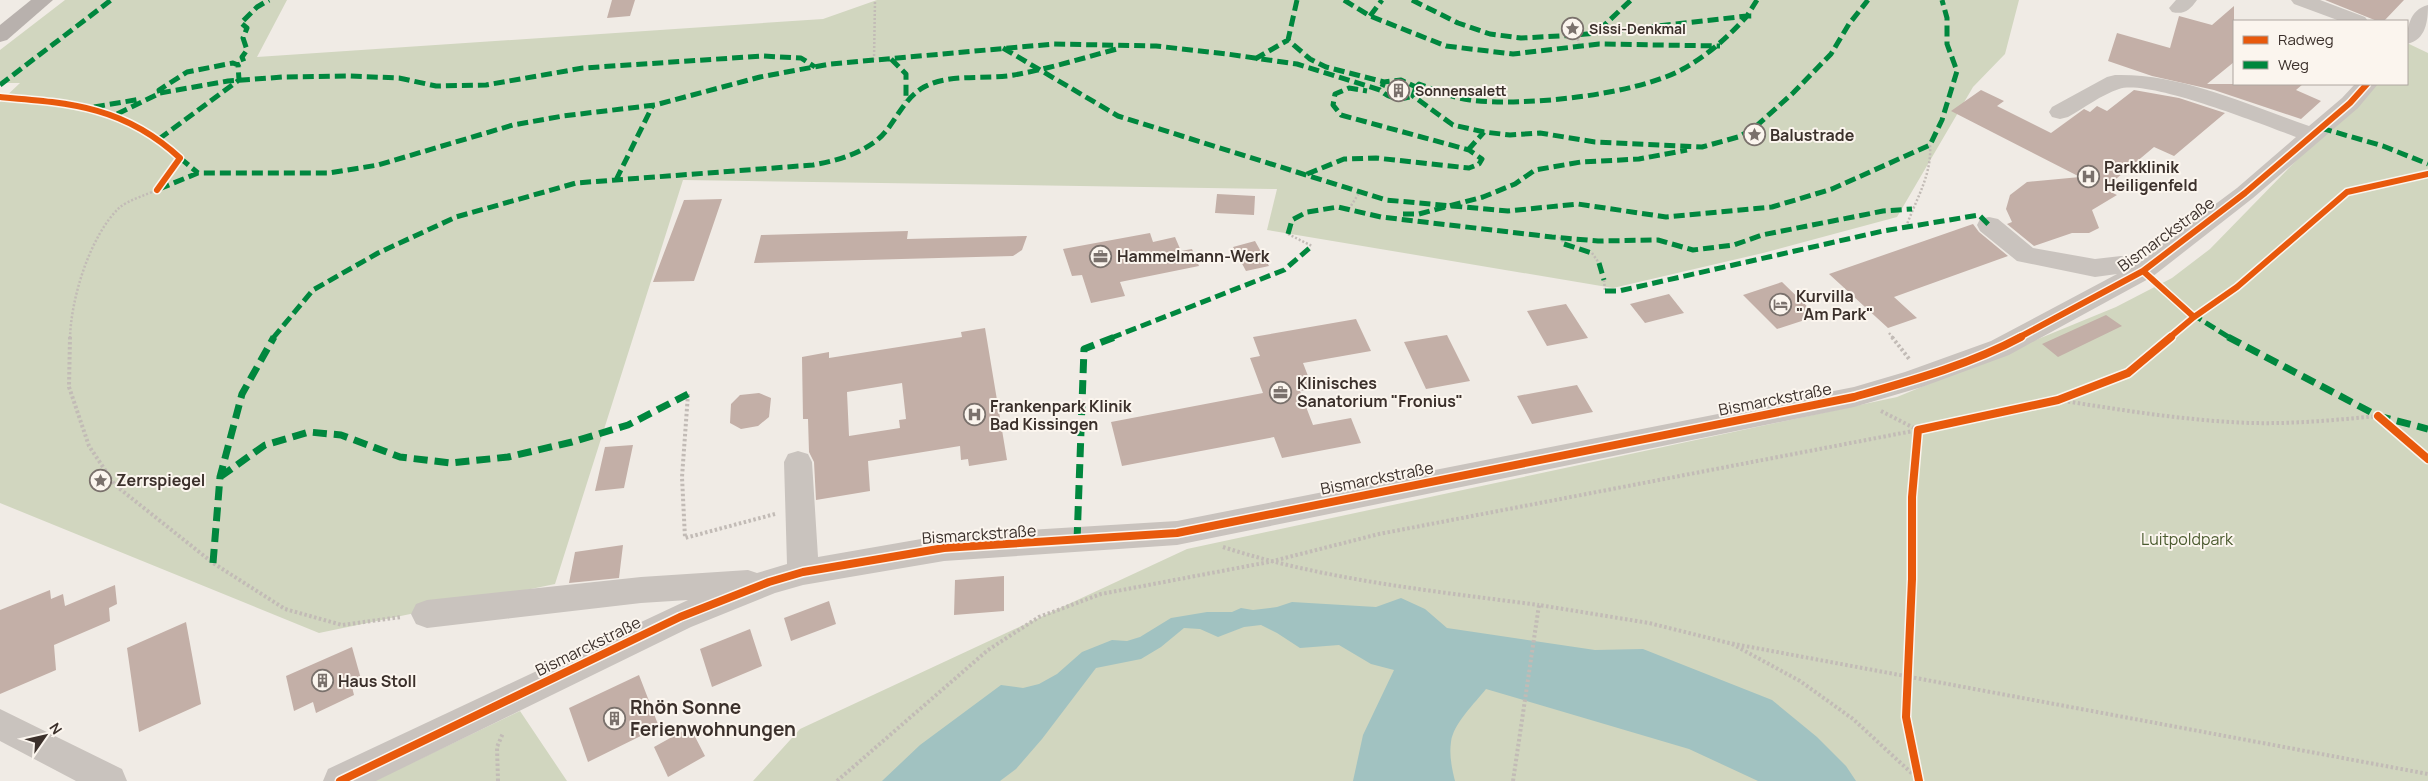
<svg xmlns="http://www.w3.org/2000/svg" width="2428" height="781" font-family="Manrope,sans-serif">
	<rect width="100%" height="100%" fill="#f0ebe5"/>
	<path fill="#d1d6bf" d="M65,0h222l-30,57 566,-38 54,-19h1142l-14,54 -32,33 -76,130 -134,36 -150,35 -346,-58 10,-41 -594,-9 -128,404 -236,49 -319,-130v-401l20,-19h-20v-33z
		M2407,43l21,10v728h-1675l47,-52 387,-180 710,-152 219,-90 56,-29 38,-29 116,-119 41,-46h40z
		M520,711l47,70h-193z"/>
	<path fill="#a1c2c1" d="M1401,598l24,11 22,19 148,22 48,-1 129,51 45,37 29,29 10,15h-98l-69,-32 -203,-60c-11,14 -33,35 -35,53 -2,13 1,27 4,39h-102l10,-46 31,-65 -23,-6 -32,-19 -39,3 -23,-15 -16,-8 -17,2 -26,10 -18,-8 -16,-1 -23,19 -20,12 -45,9 -54,71 -26,30 -16,12h-118l38,-36 81,-60 22,3 16,-4 18,-10 25,-22 30,-12 15,1 13,-4 31,-19 36,-6h25l9,-4 12,2 24,-3 15,-5 84,5z"/>
	<path fill="#c3afa7" fill-rule="evenodd" d="M612,0h23l-5,16 -23,2z
		M2325,0h79l-20,21h-7z
		M2234,6v56l-27,22h96l-7,6 25,11 -20,18 -87,-29 -62,-14 -44,-15 9,-28 53,15 9,-32 33,9z
		M1981,90l23,11 -7,5 54,27 33,-24 6,3 7,-6 10,5 27,-21 45,8 46,15 -51,43 -20,-9 -50,42 13,6 -25,15 7,18 -10,5h-17l-38,13 -27,-22 5,-2 -6,-13 4,-14 17,-13 53,-5 -129,-66z
		M1217,194l38,2 -1,19 -39,-2z
		M722,199l-28,82 -41,1 31,-82z
		M1973,224l6,8 29,24 -114,41 23,21 -29,10 -59,-54z
		M908,231l-1,8 120,-3 -5,14 -9,6 -259,7 7,-28z
		M1150,233l3,9 22,-5 6,14 11,-2 7,17 -79,16 5,14 -34,7 -9,-28 -10,1 -9,-27z
		M1255,241l14,25 -23,5 -13,-24z
		M1782,282l35,34 -40,13 -34,-34z
		M1669,294l15,19 -39,10 -15,-19z
		M1566,304l22,34 -41,8 -20,-35z
		M2106,315l16,11 -64,31 -16,-13z
		M1356,319l15,32 -68,12 10,26 -13,2 13,34 38,-7 10,25 -79,15 -8,-21 -152,29 -11,-44 152,-29 -13,-35 10,-2 -7,-19z
		M985,328l22,132 -38,6 -1,-7 -7,1 -1,-14 -92,15 2,30 -54,9 -2,-38 -5,-10 -1,-33h-5l-1,-62 27,-5v6l133,-21 -1,-5zM902,383l4,36 -7,1 1,8 -51,8 -2,-44z
		M1447,335l23,46 -44,8 -22,-47z
		M1577,385l16,27 -61,12 -15,-28z
		M759,393l12,5 -2,19 -11,9 -17,3 -11,-6 1,-19 9,-9z
		M633,445l-9,43 -29,3 10,-44z
		M623,545l-4,33 -50,5 6,-31z
		M1004,576v35l-50,4 1,-35z
		M115,585l2,19 -8,4 1,13 -56,24 2,25 -56,24v-84l50,-20 1,9 12,-5 2,12z
		M829,601l7,23 -45,17 -7,-23z
		M186,622l15,82 -62,28 -12,-84z
		M750,629l12,37 -50,21 -12,-38z
		M352,647l9,32 -10,4 3,12 -38,18 -3,-11 -19,9 -8,-35z
		M639,675l20,52 -71,35 -19,-54z
		M690,727l15,29 -37,21 -14,-30z"/>
	<g fill="none" stroke-linecap="round" stroke-linejoin="round">
		<path stroke="#c2bbb6" stroke-width="2.5" stroke-dasharray="2 2" stroke-linecap="butt" d="M1577,35l2,9
			M874,60l1,-60
			M1349,209l10,-16
			M1906,227c10,-28 26,-52 24,-82
			M1288,234l24,12
			M1560,237l4,7
			M1592,253l7,10
			M1604,280l1,11
			M1889,333l4,5
			M70,338c1,-40 20,-102 49,-130 9,-8 27,-13 38,-18"/>
		<path stroke="#c2bbb6" stroke-width="4" stroke-dasharray="2.5 2.5" stroke-linecap="butt" d="M70,337l-1,50 20,59 26,39 98,78 72,46 57,16 59,-8
			M1892,337l18,23
			M688,394l-6,83 3,61 90,-24
			M2058,400c64,10 129,21 194,23 42,1 84,-3 126,-7
			M1881,411l37,19
			M1223,547c102,33 210,44 316,58
			M1732,644l68,37 53,38 65,60
			M498,781l-1,-34 6,-14
			M837,781l151,-131 51,-33 62,-23 168,-32 110,-28 539,-104
			M1513,781l26,-176 110,18 80,20 699,131"/>
		<path fill="#c9c3be" fill-rule="evenodd" d="M2176,0h21c-7,10 -13,15 -25,12l-3,-4z
			M2291,0h29l45,17 3,4h-28l-46,-17z
			M2428,5c0,16 -2,35 -21,39 0,-16 2,-34 21,-39z
			M2115,75c66,-2 133,30 194,51l33,-28 13,-14h23l-20,24 -105,90 -101,79 -143,78 -87,32 -68,20 -677,138 -233,16 -141,24 -28,8 -84,34 -315,154h-53l5,-12 360,-169 -47,3 -214,25 -11,-4 -5,-10 5,-10 11,-4 214,-23 107,-7 9,3 30,-9 -3,-102 4,-8 10,-3 10,3 4,8 6,95 126,-22 233,-14 677,-134 51,-15 86,-31 126,-67 -22,3 -78,-16 -37,-30 -3,-6 3,-6 9,-2 9,2 35,29 62,11 26,-3 18,5 98,-73 59,-51c-33,-12 -147,-58 -177,-48 -18,6 -35,19 -51,28l-8,2 -8,-2 -3,-5 3,-5 55,-30z
			M0,709l122,60 5,12h-51l-76,-40z"/>
		<path fill="#b8b1ad" fill-rule="evenodd" d="M31,0h22l-46,40 -7,2v-17z"/>
		<path stroke="#00873e" stroke-width="5" stroke-dasharray="11 5" stroke-linecap="butt" d="M1297,0l-9,40 22,19 16,8 58,15
			M1344,0l26,16 76,30 67,8 86,-10 121,2
			M1412,0l46,23 32,11 31,4 56,-3 170,-19 10,-16
			M1370,16l12,-16
			M1599,30l32,-30
			M1003,48l115,68 268,84 122,11 70,-7 88,13 106,-10 60,-18 98,-44 12,-25 15,-49 -10,-27v-26l-5,-18
			M891,59l15,15v27
			M1255,59l33,-19
			M0,85l111,-85
			M1382,87l2,-5 17,-2 15,7
			M1416,87l-3,9 40,29 31,7 26,3 30,-2 55,9 107,5 36,-10 15,-8 40,-36 38,-39 18,-30 19,-24
			M1416,87l3,-3c16,6 33,14 51,16 53,7 166,-5 213,-31 25,-14 45,-32 64,-53h6
			M160,93l68,-12 55,-4 66,-1 50,2 37,8 50,-1 97,-17 180,-12 38,2 14,9
			M94,107l47,-8
			M117,114l43,-21 -1,-3 28,-18 46,-9 5,2 6,-3 -2,-5 5,-7 -4,-12 4,-10 -6,-5 16,-16 12,-7
			M2321,128l62,18 45,18
			M159,139l80,-59 -1,-15
			M1468,150l16,-18
			M180,158l18,15
			M1307,174l37,-15 32,-1 93,10 10,-4 3,-5 -13,-9 -128,-35 -8,-10 2,-11 14,-6 18,3
			M616,180l37,-75
			M159,189l39,-16h131l49,-8 135,-40 50,-9 92,-11 105,-28 70,-13 224,-20 102,2 71,8 70,10 83,26c11,10 20,10 33,6
			M1403,214h16l64,-17 32,-13 20,-14 46,-8 58,-3 48,-9
			M1288,234l4,-14 15,-8 31,-5 43,10 171,20 46,4 60,-1 35,10 41,-5 28,-10 121,-24 29,-2
			M1564,244l28,9
			M1599,263l5,17
			M1605,291h14l264,-60 96,-16 10,10
			M2192,314l38,24
			M273,338l40,-48 65,-37 78,-36 120,-34 237,-18c22,-4 44,-10 63,-24 19,-15 25,-41 48,-54 26,-14 61,-7 90,-12 34,-6 69,-17 103,-26
			M1111,338l173,-68 28,-24"/>
		<path stroke="#00873e" stroke-width="7" stroke-dasharray="14 7" stroke-linecap="butt" d="M2228,337l150,79 50,13
			M220,477l45,-32 44,-13 32,3 59,22 51,6 57,-6 64,-15 56,-17 60,-31
			M1077,541l7,-192 31,-12
			M213,563l7,-86 22,-83 32,-57"/>
		<defs>
			<path id="cycleway-far1" d="M0,97c72,6 125,10 180,61l-23,32
				M2143,271l51,46
				M2018,338l125,-67 102,-78 105,-90 17,-19
				M2169,338l25,-21 43,-30 110,-95 81,-18"/>
			<path id="cycleway" d="M2378,416l50,43
				M340,781l340,-164 89,-35 34,-10 141,-24 233,-15 677,-136c56,-16 115,-32 167,-60
				M1919,781l-13,-64 6,-138v-82l6,-67 140,-30 70,-27 43,-36"/>
		</defs>
		<use href="#cycleway-far1" stroke="#fbf5ee" stroke-width="9"/>
		<use href="#cycleway" stroke="#fbf5ee" stroke-width="11"/>
		<use href="#cycleway-far1" stroke="#e8590c" stroke-width="6"/>
		<use href="#cycleway" stroke="#e8590c" stroke-width="8"/>
	</g>
	<defs>
		<symbol id="sight-ring" viewBox="-11 -11 22 22"><circle r="9.5" fill="#fbf5ee" stroke="#7a716c" stroke-width="1.5"/><path d="M0-6L1.8-2.2L6-1.7L2.9 1.2L3.7 5.4L0 3.3L-3.7 5.4L-2.9 1.2L-6-1.7L-1.8-2.2Z" fill="#7a716c"/></symbol>
		<symbol id="building-ring" viewBox="-11 -11 22 22"><circle r="9.5" fill="#fbf5ee" stroke="#7a716c" stroke-width="1.5"/><path d="M-4-6H4V6H1V3H-1V6H-4ZM-2.5-4.3h1.7v1.8h-1.7ZM.8-4.3h1.7v1.8H.8ZM-2.5-1h1.7V.8h-1.7ZM.8-1h1.7V.8H.8Z" fill="#7a716c"/></symbol>
		<symbol id="hospital-ring" viewBox="-11 -11 22 22"><circle r="9.5" fill="#fbf5ee" stroke="#7a716c" stroke-width="1.5"/><path d="M-5-5h3v3.5h4V-5h3V5h-3V1.5h-4V5h-3Z" fill="#7a716c"/></symbol>
		<symbol id="office-ring" viewBox="-11 -11 22 22"><circle r="9.5" fill="#fbf5ee" stroke="#7a716c" stroke-width="1.5"/><path d="M-6-3h4V-5.5h4V-3h4V5H-6ZM-1-4.5V-3h2v-1.5ZM-6 0V1H6V0Z" fill="#7a716c"/></symbol>
		<symbol id="hotel-ring" viewBox="-11 -11 22 22"><circle r="9.5" fill="#fbf5ee" stroke="#7a716c" stroke-width="1.5"/><path d="M-6-4.5h1.5V1H6V5H4.5V3h-9V5H-6ZM-4 0a1.8 1.8 0 1 1 3.6 0ZM.5 0V-2.5h3Q6-2.5 6 0Z" fill="#7a716c"/></symbol>
	</defs>
	<g fill-rule="evenodd">
		<use href="#sight-ring" x="1560" y="16" width="25" height="25"/>
		<use href="#building-ring" x="1386" y="78" width="25" height="25"/>
		<use href="#sight-ring" x="1742" y="122" width="25" height="25"/>
		<use href="#hospital-ring" x="2076" y="164" width="25" height="25"/>
		<use href="#office-ring" x="1088" y="244" width="25" height="25"/>
		<use href="#hotel-ring" x="1768" y="292" width="25" height="25"/>
		<use href="#office-ring" x="1268" y="380" width="25" height="25"/>
		<use href="#hospital-ring" x="962" y="402" width="25" height="25"/>
		<use href="#sight-ring" x="88" y="468" width="25" height="25"/>
		<use href="#building-ring" x="310" y="668" width="25" height="25"/>
		<use href="#building-ring" x="602" y="706" width="25" height="25"/>
	</g>
	<g text-anchor="middle" dominant-baseline="central" stroke-width="4" stroke-linejoin="round" paint-order="stroke">
		<g font-size="14" font-weight="bold" fill="#3b302b" stroke="#fbf5ee" text-anchor="start">
			<text x="1589" y="28">Sissi-Denkmal</text>
			<text x="1415" y="90">Sonnensalett</text>
		</g>
		<g font-size="16" font-weight="bold" fill="#3b302b" stroke="#fbf5ee" text-anchor="start">
			<text x="1770" y="135">Balustrade</text>
			<text x="2104" y="167">Parkklinik<tspan x="2104" dy="18">Heiligenfeld</tspan></text>
			<text x="1117" y="256">Hammelmann-Werk</text>
			<text x="1796" y="296">Kurvilla<tspan x="1796" dy="18">"Am Park"</tspan></text>
			<text x="1297" y="383">Klinisches<tspan x="1297" dy="18">Sanatorium "Fronius"</tspan></text>
			<text x="990" y="406">Frankenpark Klinik<tspan x="990" dy="18">Bad Kissingen</tspan></text>
			<text x="116" y="480">Zerrspiegel</text>
			<text x="338" y="681">Haus Stoll</text>
		</g>
		<g font-size="16" fill="#3b302b" stroke="#fbf5ee">
			<text transform="translate(2166 234) rotate(-36)">Bismarckstraße</text>
			<text transform="translate(1775 399) rotate(-11)">Bismarckstraße</text>
			<text transform="translate(1377 478) rotate(-11)">Bismarckstraße</text>
			<text transform="translate(979 534) rotate(-4)">Bismarckstraße</text>
			<text transform="translate(588 646) rotate(-26)">Bismarckstraße</text>
		</g>
		<g font-size="16" fill="#4a5a2e" stroke="#fbf5ee">
			<text x="2187" y="539">Luitpoldpark</text>
		</g>
		<g font-size="19" font-weight="bold" fill="#3b302b" stroke="#fbf5ee" text-anchor="start">
			<text x="630" y="707">Rhön Sonne<tspan x="630" dy="22">Ferienwohnungen</tspan></text>
		</g>
	</g>
	<rect x="2233" y="20" width="175" height="65" fill="#fbf5ee" stroke="#aea6a0"/>
	<rect x="2243" y="36" width="25" height="8" fill="#e8590c" stroke="#aea6a0"/>
	<text x="2278" y="45" font-size="15" fill="#3b302b">Radweg</text>
	<rect x="2243" y="61" width="25" height="8" fill="#00873e" stroke="#aea6a0"/>
	<text x="2278" y="70" font-size="15" fill="#3b302b">Weg</text>
	<g transform="translate(45 736) rotate(56)" stroke="#fbf5ee" stroke-width="4" paint-order="stroke">
	<path d="M0-4L9 19L0 12L-9 19Z" fill="#3b302b"/>
	<text y="-8" font-size="14" font-weight="bold" text-anchor="middle" fill="#3b302b">N</text>
	</g>
</svg>
